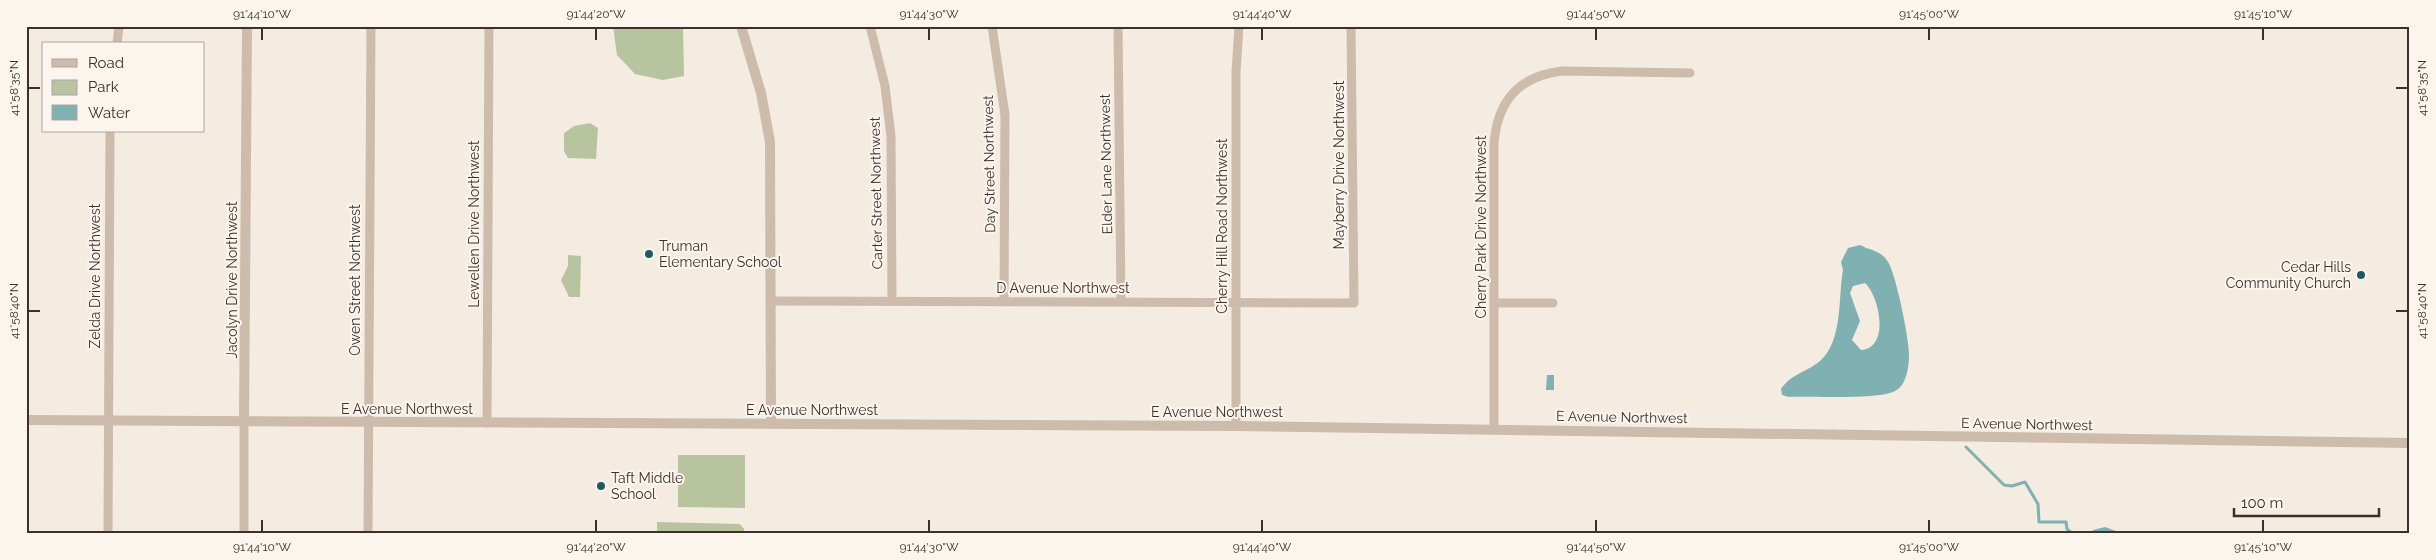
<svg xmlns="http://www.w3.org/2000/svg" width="2436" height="560" font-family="Raleway,sans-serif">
	<rect width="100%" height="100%" fill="#f4ebe1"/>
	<path fill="#b8c4a0" d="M613,26h70l1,50 -21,4 -28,-6 -18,-19z
		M590,123l8,5 -2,31 -28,-1 -4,-7v-18l10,-7z
		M568,255l13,1 -1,41h-11l-8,-17 7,-14z
		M678,455h67v53l-67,-1z
		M657,522l83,2 4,5v5h-87z"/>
	<path fill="#7fb0b2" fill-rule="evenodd" d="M1860,245c11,6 21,5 28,17 8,12 21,77 21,92 0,12 -2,31 -14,37 -17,9 -84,5 -106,6l-7,-2 -1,-6c10,-15 26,-17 39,-28 23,-20 18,-63 23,-91l-2,-8 7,-14zM1865,283c15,14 25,65 -4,67l-9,-10 8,-19 -10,-28 3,-7z
		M1547,375h7v15h-8z
		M2105,527l19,7h-34l3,-4z"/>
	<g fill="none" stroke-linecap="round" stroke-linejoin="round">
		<path stroke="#7fb0b2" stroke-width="3" d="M1966,447l38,38 8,1 13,-4 13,22 1,18h27l1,7 6,5
			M2080,534h2"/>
		<path stroke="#cdbbac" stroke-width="9" d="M870,26l15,60 6,50 1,165
			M992,26l13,89 -1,187
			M1118,26l3,276
			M117,44l2,-18
			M772,301l582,2 -3,-277
			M1495,303h58
			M487,423l2,-397
			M1236,426v-354l3,-46
			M1494,429v-285c3,-43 25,-68 68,-73l128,2
			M108,534l2,-403
			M244,534v-112
			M368,534l3,-508"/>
		<path stroke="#cdbbac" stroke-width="10" d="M741,26l20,67 9,49 1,282
			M26,420l1210,6 1174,17
			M244,422l3,-396"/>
	</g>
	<path fill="none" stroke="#3b302b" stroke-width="2" d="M262,28v12M596,28v12M929,28v12M1262,28v12M1596,28v12M1929,28v12M2263,28v12M28,88h12M2396,88h12M28,311h12M2396,311h12M262,520v12M596,520v12M929,520v12M1262,520v12M1596,520v12M1929,520v12M2263,520v12"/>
	<g fill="#1f5a5e" stroke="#fbf5ee" stroke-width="2">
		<circle cx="649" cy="254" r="5"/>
		<circle cx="2361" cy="275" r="5"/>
		<circle cx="601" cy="486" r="5"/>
	</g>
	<g text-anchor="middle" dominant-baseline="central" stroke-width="4" stroke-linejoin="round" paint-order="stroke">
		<g font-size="14" fill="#3b302b" stroke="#fbf5ee">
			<text transform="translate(989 164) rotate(-91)">Day Street Northwest</text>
			<text transform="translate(1106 164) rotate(-91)">Elder Lane Northwest</text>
			<text transform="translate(1339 165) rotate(-90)">Mayberry Drive Northwest</text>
			<text transform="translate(876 193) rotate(-91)">Carter Street Northwest</text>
			<text transform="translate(474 224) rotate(-90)">Lewellen Drive Northwest</text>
			<text transform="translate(1222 226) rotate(-90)">Cherry Hill Road Northwest</text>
			<text transform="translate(1481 227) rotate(-90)">Cherry Park Drive Northwest</text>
			<text transform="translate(95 276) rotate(-90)">Zelda Drive Northwest</text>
			<text transform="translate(232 280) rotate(-90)">Jacolyn Drive Northwest</text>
			<text transform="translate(355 280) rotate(-90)">Owen Street Northwest</text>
			<text x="1063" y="288">D Avenue Northwest</text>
			<text x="407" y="409">E Avenue Northwest</text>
			<text x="812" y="410">E Avenue Northwest</text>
			<text x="1217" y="412">E Avenue Northwest</text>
			<text transform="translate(1622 417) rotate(1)">E Avenue Northwest</text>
			<text transform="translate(2027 424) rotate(1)">E Avenue Northwest</text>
		</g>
		<g font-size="14" fill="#3b302b" stroke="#fbf5ee" text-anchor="start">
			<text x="659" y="246">Truman<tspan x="659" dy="16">Elementary School</tspan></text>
			<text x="2351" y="267" text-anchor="end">Cedar Hills<tspan x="2351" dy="16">Community Church</tspan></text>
			<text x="611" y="478">Taft Middle<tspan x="611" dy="16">School</tspan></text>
		</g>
	</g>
	<rect width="2436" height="560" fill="none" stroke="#fbf5ee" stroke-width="55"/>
	<rect x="42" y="42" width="162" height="90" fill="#fbf5ee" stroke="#aea6a0"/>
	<rect x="52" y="59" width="25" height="8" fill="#cdbbac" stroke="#aea6a0"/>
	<text x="88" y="68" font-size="15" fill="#3b302b">Road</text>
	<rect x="52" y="80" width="25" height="15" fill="#b8c4a0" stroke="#aea6a0"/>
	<text x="88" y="92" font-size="15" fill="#3b302b">Park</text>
	<rect x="52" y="105" width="25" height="15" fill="#7fb0b2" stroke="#aea6a0"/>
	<text x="88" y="118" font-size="15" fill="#3b302b">Water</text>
	<path d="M2234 508v8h145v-8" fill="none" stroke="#3b302b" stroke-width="2.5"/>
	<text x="2241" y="508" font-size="15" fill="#3b302b" stroke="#fbf5ee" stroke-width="4" paint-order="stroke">100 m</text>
	<rect x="28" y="28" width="2380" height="504" fill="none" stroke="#3b302b" stroke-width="2"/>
	<g font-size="12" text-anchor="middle" fill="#3b302b">
		<text x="262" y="18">91°44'10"W</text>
		<text x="596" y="18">91°44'20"W</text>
		<text x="929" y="18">91°44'30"W</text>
		<text x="1262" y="18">91°44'40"W</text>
		<text x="1596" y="18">91°44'50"W</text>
		<text x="1929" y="18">91°45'00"W</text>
		<text x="2263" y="18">91°45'10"W</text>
		<text transform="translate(2422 88) rotate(-90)" y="4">41°58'35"N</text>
		<text transform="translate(14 88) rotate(-90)" y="4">41°58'35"N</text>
		<text transform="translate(2422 311) rotate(-90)" y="4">41°58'40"N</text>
		<text transform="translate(14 311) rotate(-90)" y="4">41°58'40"N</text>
		<text x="262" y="551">91°44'10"W</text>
		<text x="596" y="551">91°44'20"W</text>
		<text x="929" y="551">91°44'30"W</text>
		<text x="1262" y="551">91°44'40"W</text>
		<text x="1596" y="551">91°44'50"W</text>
		<text x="1929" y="551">91°45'00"W</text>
		<text x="2263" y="551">91°45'10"W</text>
	</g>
</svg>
